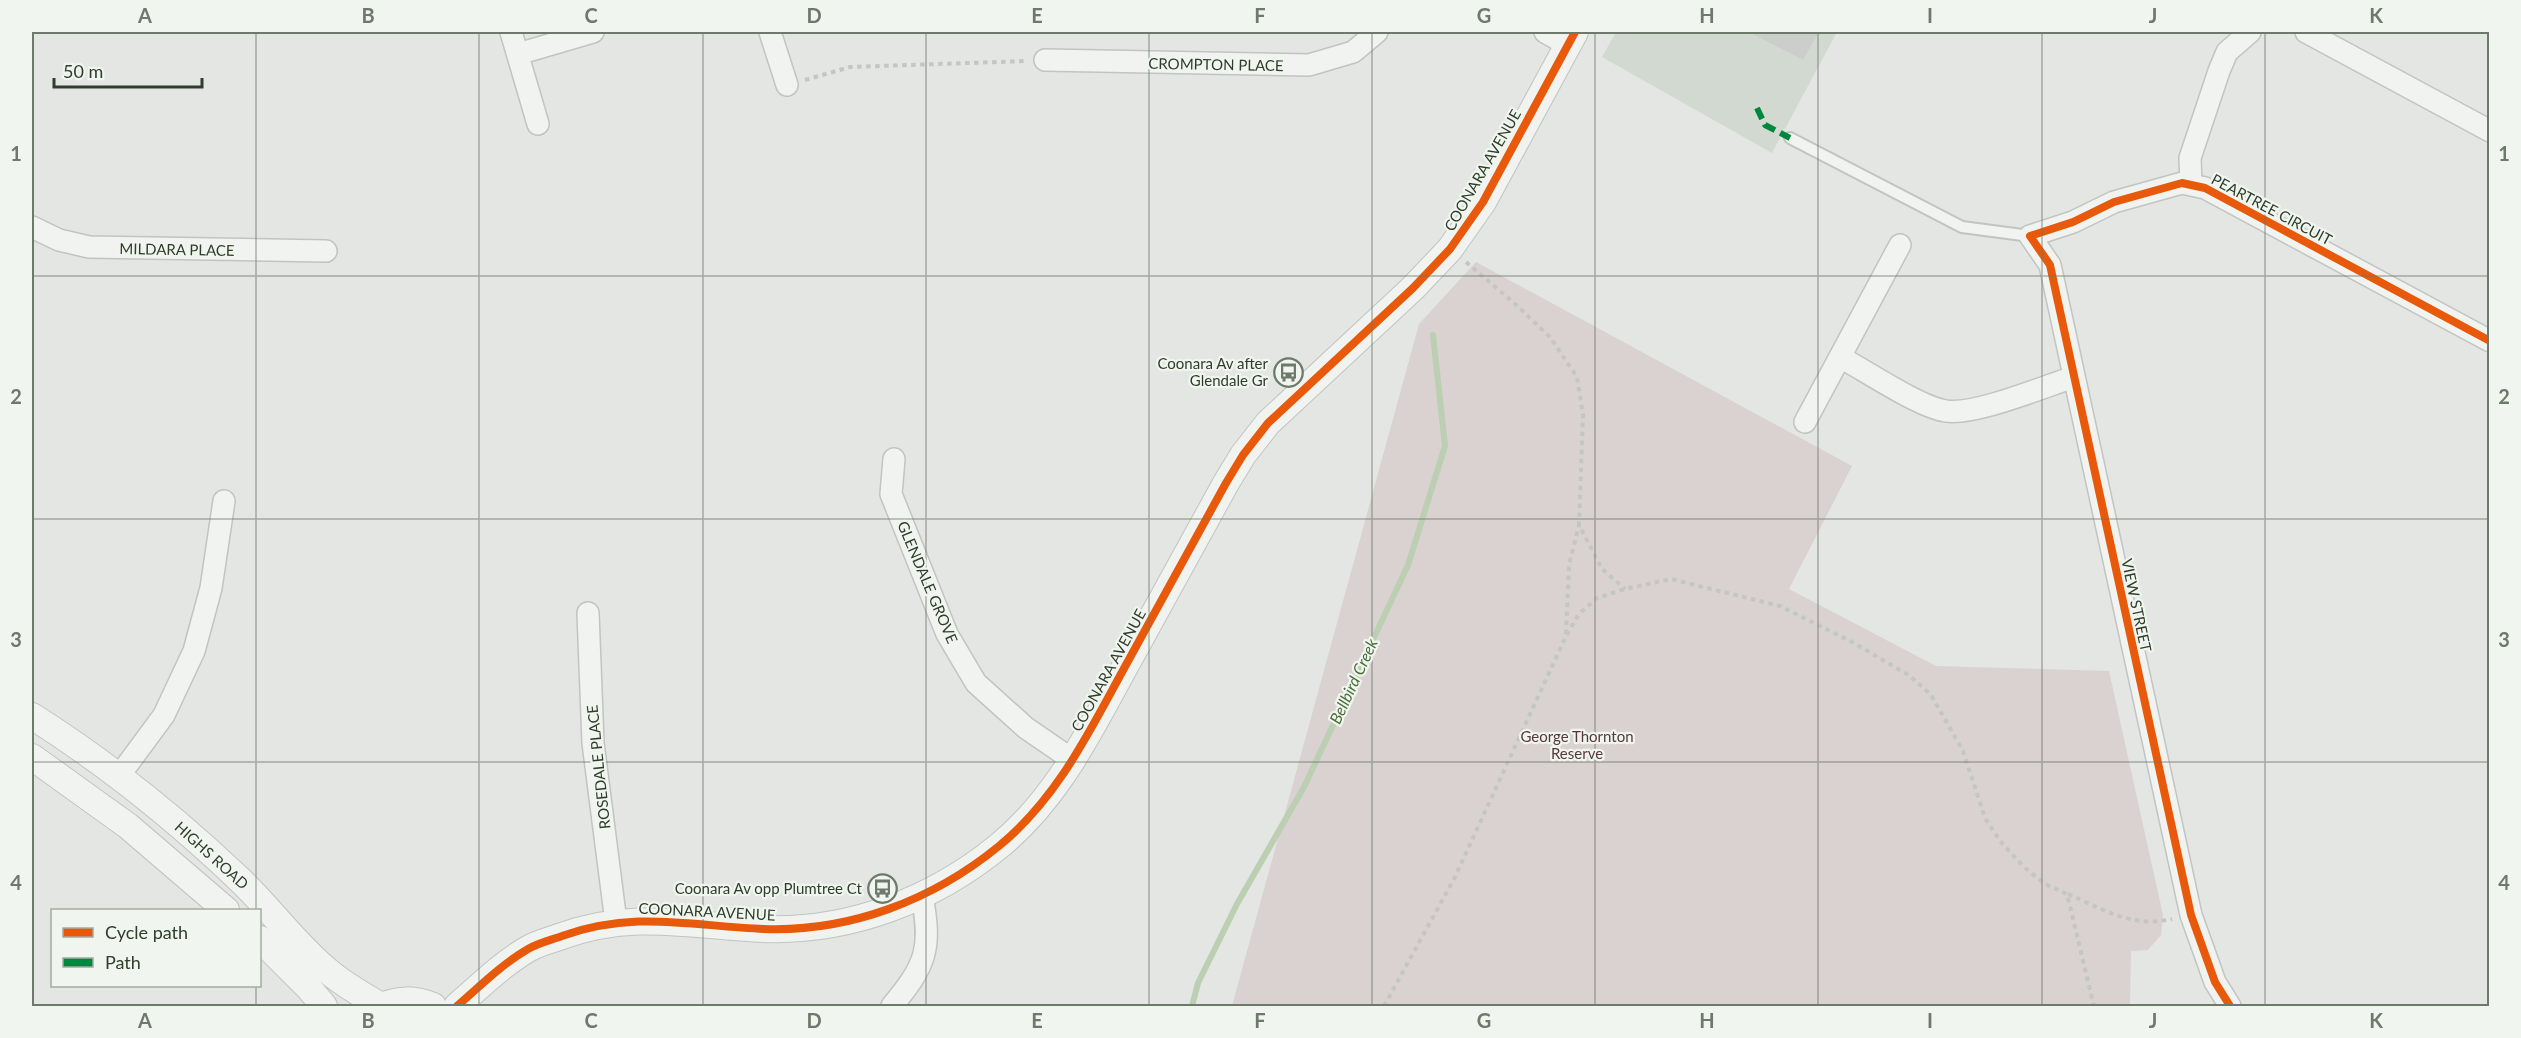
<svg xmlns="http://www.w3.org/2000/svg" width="2521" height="1038" font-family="Lato,sans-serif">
	<rect width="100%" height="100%" fill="#e3e6e2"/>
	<path fill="#d2d9d0" d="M1616,32h221l-65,121 -170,-96z"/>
	<path fill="#d9d2d1" d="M1476,262l376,204 -63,123 147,77 173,5 54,244 -2,20 -13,15 -17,1 -1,55h-898l187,-682z"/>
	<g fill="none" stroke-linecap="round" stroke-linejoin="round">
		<path stroke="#bccfb2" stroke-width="6" d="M1192,1006l6,-23 39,-79 67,-117 104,-222 37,-119 -12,-111"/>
	</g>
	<path fill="#cbceca" d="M1749,32h70l-16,28z"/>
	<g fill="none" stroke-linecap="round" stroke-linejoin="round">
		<defs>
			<path id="service" d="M1790,138l172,89 68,9"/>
			<path id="minor" d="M511,32l27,92
				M770,32l17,53
				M1545,32l23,13
				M2306,32l184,99
				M518,54l75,-22
				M1045,60l264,5 44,-13 24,-20
				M2191,185l-1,-27 29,-87 8,-19 23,-20
				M32,227l27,13 30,7 237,4
				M1840,357c26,14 79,50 106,54 28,5 99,-25 128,-34
				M1805,422l95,-177
				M894,459l-3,35 56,140 29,49 50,45 48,33
				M588,613l5,130 23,179
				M119,776l45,-61 30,-64 17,-63 13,-87
				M892,1006c34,-41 40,-57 30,-110
				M2230,1006l-15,-24 -24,-67 -141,-650 -20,-29 43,-14 41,-20 68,-19 23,5 285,153"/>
			<path id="tertiary" d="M32,716c74,47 143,102 207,163 31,29 56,65 89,92 16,14 35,24 53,35
				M32,757l96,69 98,84
				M260,939l48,48 16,19
				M381,1006c18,-7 33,-8 52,0
				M457,1006c22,-19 45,-42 71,-57 10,-6 23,-9 34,-13 73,-26 128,-10 202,-7 86,3 169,-29 235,-83 60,-49 92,-118 128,-183 33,-60 66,-120 99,-180l17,-28 25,-32 145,-135 37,-39 33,-47 92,-170"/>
		</defs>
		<use href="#service" stroke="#c1c4c0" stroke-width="14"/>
		<use href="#minor" stroke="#c1c4c0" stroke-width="24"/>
		<use href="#tertiary" stroke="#c1c4c0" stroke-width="28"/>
		<path stroke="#c3c6c1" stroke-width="4" stroke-dasharray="4.5 4.5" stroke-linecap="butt" d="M805,80l45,-13 177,-6
			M1466,262l47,40 37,35 27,40 6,38 -4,110 23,44 23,20
			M1566,634l3,-69 10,-40
			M2068,894c37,16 63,34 104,25
			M1384,1006l70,-127 112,-243 13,-22 18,-16 28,-9 46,-10 109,27 72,36 58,34 21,19 32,56 22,67 15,23 24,26 21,17 22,10 27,112"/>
		<use href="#service" stroke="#f1f3f0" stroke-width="10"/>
		<use href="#minor" stroke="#f1f3f0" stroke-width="21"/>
		<use href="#tertiary" stroke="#f1f3f0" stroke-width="26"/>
		<path stroke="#00873e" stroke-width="6" stroke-dasharray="12 6" stroke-linecap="butt" d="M1757,108l8,17 25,13"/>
		<defs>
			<path id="cycleway" d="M457,1006c22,-19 45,-42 71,-57 10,-6 23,-9 34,-13 73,-26 128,-10 202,-7 86,3 169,-29 235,-83 60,-49 92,-118 128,-183 33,-60 66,-120 99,-180l17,-28 25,-32 145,-135 37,-39 33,-47 92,-170
				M2230,1006l-15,-24 -24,-67 -141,-650 -20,-29 43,-14 41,-20 68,-19 23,5 285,153"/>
		</defs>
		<use href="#cycleway" stroke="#f1f5ef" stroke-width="11"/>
		<use href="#cycleway" stroke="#e8590c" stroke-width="8"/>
	</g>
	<path fill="none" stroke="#6d796a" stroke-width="1.5" stroke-opacity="0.55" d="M256,32v878M479,32v974M703,32v974M926,32v974M1149,32v974M1372,32v974M1595,32v974M1818,32v974M2042,32v974M2265,32v974M32,276h2458M32,519h2458M32,762h2458M256,986v20"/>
	<defs>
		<symbol id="bus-ring" viewBox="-11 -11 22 22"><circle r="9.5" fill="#f1f5ef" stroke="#6d796a" stroke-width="1.5"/><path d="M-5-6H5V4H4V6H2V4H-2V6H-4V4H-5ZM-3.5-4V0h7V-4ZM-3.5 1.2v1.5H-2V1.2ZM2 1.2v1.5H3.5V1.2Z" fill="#6d796a"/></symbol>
	</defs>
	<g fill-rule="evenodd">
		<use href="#bus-ring" x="1272" y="356" width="33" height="33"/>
		<use href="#bus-ring" x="866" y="872" width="33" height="33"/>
	</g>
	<g text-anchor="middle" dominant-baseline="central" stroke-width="4.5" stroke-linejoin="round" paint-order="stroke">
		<g font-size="15" fill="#2e3e2a" stroke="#f1f5ef">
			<text transform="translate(1216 64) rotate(1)">CROMPTON PLACE</text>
			<text transform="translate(1482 170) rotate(-60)">COONARA AVENUE</text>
			<text transform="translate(2272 209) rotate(28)">PEARTREE CIRCUIT</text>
			<text transform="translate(177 249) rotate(1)">MILDARA PLACE</text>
			<text transform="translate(928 582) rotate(67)">GLENDALE GROVE</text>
			<text transform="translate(2137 605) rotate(78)">VIEW STREET</text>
			<text transform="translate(1108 670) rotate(-61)">COONARA AVENUE</text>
			<text transform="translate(598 767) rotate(-96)">ROSEDALE PLACE</text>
			<text transform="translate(212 855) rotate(42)">HIGHS ROAD</text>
			<text transform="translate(707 911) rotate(3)">COONARA AVENUE</text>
		</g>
		<g font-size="15" fill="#2e3e2a" stroke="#f1f5ef" text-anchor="end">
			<text x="1268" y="363">Coonara Av after<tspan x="1268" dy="17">Glendale Gr</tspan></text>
			<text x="862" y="888">Coonara Av opp Plumtree Ct</text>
		</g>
		<g font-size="15" fill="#58383a" stroke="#f1f5ef">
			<text x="1577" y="736">George Thornton<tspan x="1577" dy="17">Reserve</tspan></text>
		</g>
		<g font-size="16" font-style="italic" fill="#486e37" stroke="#f1f5ef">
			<text transform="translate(1353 681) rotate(-65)">Bellbird Creek</text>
		</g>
	</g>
	<rect width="2521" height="1038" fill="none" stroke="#f1f5ef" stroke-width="66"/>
	<rect x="51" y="909" width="210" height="78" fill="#f1f5ef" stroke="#a3aca0" stroke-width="1.5"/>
	<rect x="63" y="928" width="30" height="9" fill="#e8590c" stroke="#a3aca0" stroke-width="1.5"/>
	<text x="105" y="939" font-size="18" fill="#2e3e2a">Cycle path</text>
	<rect x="63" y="958" width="30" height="9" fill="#00873e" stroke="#a3aca0" stroke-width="1.5"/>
	<text x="105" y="969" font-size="18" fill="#2e3e2a">Path</text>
	<path d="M54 78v9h148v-9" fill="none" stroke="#2e3e2a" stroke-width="3"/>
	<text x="63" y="78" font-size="18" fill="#2e3e2a" stroke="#f1f5ef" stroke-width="4.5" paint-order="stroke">50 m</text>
	<rect x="33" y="33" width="2455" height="972" fill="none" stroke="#6d796a" stroke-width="2"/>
	<g font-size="20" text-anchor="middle" font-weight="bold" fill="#6d796a">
		<text x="145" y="23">A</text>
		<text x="368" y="23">B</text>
		<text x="591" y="23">C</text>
		<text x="814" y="23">D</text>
		<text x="1037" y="23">E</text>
		<text x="1260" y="23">F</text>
		<text x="1484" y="23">G</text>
		<text x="1707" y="23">H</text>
		<text x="1930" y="23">I</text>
		<text x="2153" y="23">J</text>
		<text x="2376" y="23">K</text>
		<text x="16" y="161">1</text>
		<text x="2504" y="161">1</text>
		<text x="16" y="404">2</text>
		<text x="2504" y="404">2</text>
		<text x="16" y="647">3</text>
		<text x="2504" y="647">3</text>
		<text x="16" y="890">4</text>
		<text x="2504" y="890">4</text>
		<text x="145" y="1028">A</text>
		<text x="368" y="1028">B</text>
		<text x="591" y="1028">C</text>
		<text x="814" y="1028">D</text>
		<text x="1037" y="1028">E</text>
		<text x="1260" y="1028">F</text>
		<text x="1484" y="1028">G</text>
		<text x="1707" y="1028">H</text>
		<text x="1930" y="1028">I</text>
		<text x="2153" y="1028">J</text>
		<text x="2376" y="1028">K</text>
	</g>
</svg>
